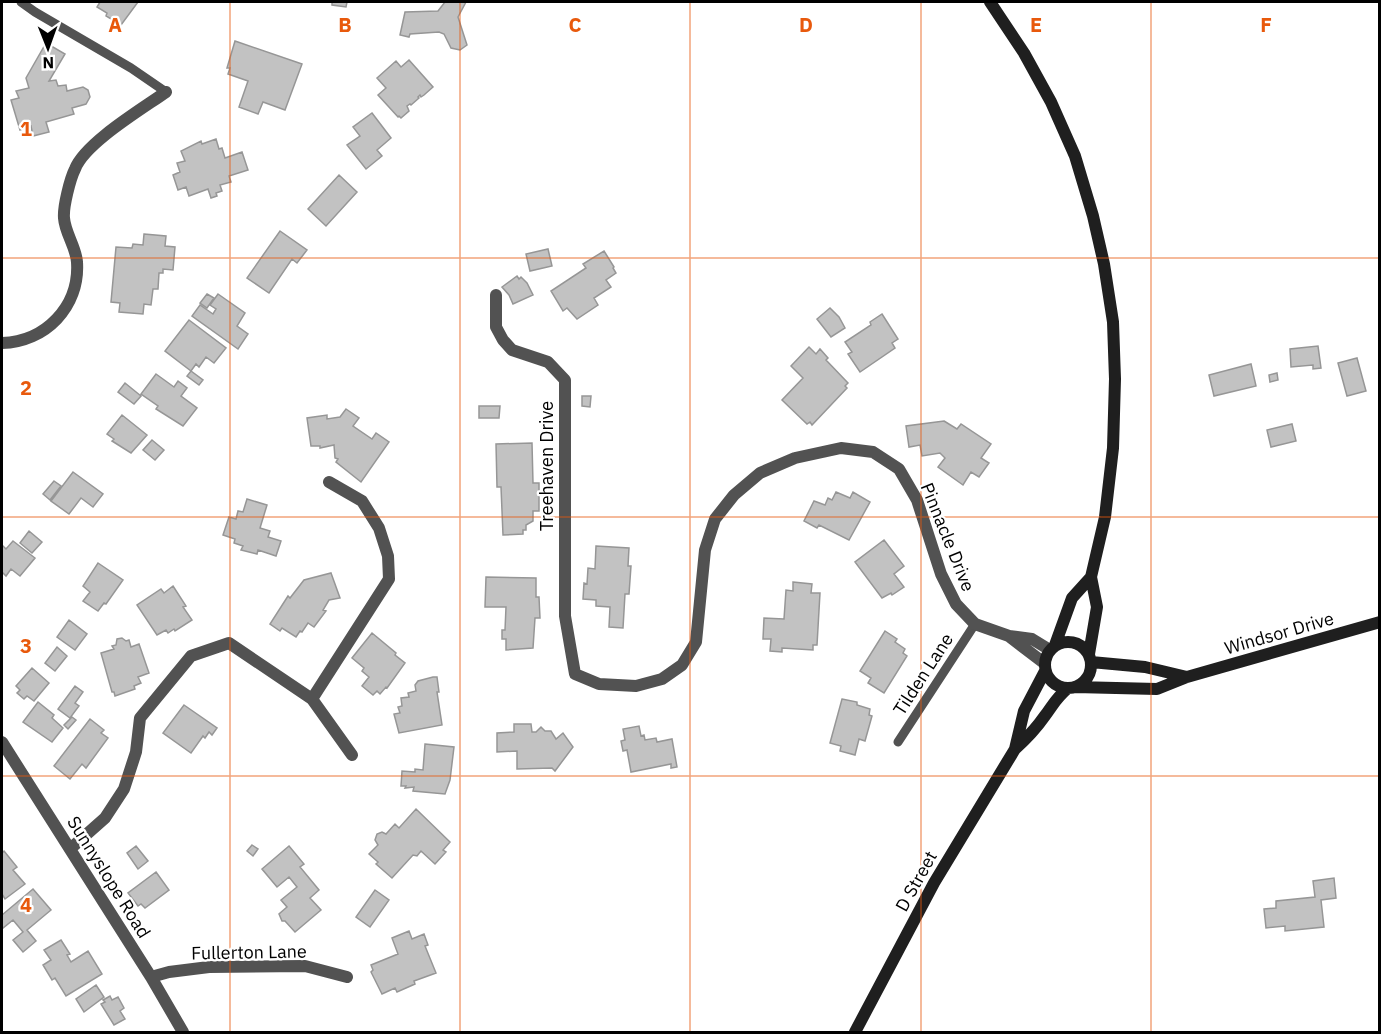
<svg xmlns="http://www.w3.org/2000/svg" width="1381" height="1034" font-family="'IBM Plex Sans',sans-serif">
	<rect width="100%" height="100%" fill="#fff"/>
	<path fill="#c2c2c2" stroke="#969696" stroke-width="1.5" d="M100,2h38l-17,23 -15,-9 1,-3 -10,-6z
		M327,2h27h-7l-1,5 -14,-2v-3z
		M445,2h21l-8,15 9,28 -7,5 -9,-2 -7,-14 -5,-2 -29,2 -1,3 -9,-2 5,-23 33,-1z
		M235,41l67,23 -17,46 -22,-8 -5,12 -19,-7 9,-26 -20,-7 2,-6h-3z
		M46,43l19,11 -16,27 7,-1 2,6 8,-1 1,6 16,-4 5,3 2,7 -4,7 -14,4 2,6 -28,8 3,10 -16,4 -2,-10 -11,4 -9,-30 8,-2 -3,-7 13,-3 -3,-10z
		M409,60l24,27 -9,8 -3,2 -1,-2 -2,2 1,1 -8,7 -1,-1 -3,2 2,5 -8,7 -2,-2 -1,1 -20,-22 8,-7 -9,-10 19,-17 5,6z
		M372,113l19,25 -14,12 5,6 -16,13 -19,-24 13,-9 -7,-9z
		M216,139l3,10 3,-1 3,10 17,-6 6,18 -19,6 2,6 -11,3 2,6 -6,2 1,3 -6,2 -3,-9 -19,7 -3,-9 -8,3 -5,-15 7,-3 -3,-9 8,-2 -4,-10 20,-10 1,3z
		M339,175l18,17 -31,34 -18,-17z
		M280,231l27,19 -10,13 -5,-4 -23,34 -22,-15z
		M144,234l22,2 -1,10 10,1 -2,23 -10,-1v4h-4l-1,16h-5l-2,16 -7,-1 -1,10 -24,-2 1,-9 -9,-1 5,-55 16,1 1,-4 10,1z
		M548,249l4,17 -22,5 -4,-17z
		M604,251l10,16 -1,1 3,5 -10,7 5,7 -17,11 4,7 -21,14 -10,-11 -4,3 -12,-20 35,-23 -3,-4z
		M517,276l2,3 2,-2 6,6 6,12 -20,9 -4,-9 -7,-8z
		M207,294l7,4 -7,10 -7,-5z
		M218,294l27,19 -8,13 11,8 -10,15 -46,-33 8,-11 13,9 3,-5 -6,-4z
		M830,308l9,9 6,11 -14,9 -14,-18z
		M882,314l16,25 -6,4 3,5 -35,24 -12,-18 4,-2 -7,-10 26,-17 -1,-3z
		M189,320l37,28 -12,15 -8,-6 -7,10 -3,-3 -5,7 -26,-20z
		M1318,346l3,22 -8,1v-4l-22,2 -1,-18z
		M809,347l7,7 4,-5 8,9 -2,2 22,23 -3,3 2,2 -35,37 -2,-3 -3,2 -25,-24 21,-22 -12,-12z
		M1357,358l9,33 -19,5 -9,-33z
		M1251,364l5,22 -42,10 -5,-21z
		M191,371l12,9 -4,5 -12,-9z
		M1277,373l1,7 -8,2 -1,-7z
		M156,374l18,13 4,-6 9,7 -6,8 16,12 -14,18 -27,-17 2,-3 -17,-12z
		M125,383l16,13 -7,8 -16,-12z
		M582,396h9l-1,11 -8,-1z
		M479,406h21l-1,12h-20z
		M346,409l13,9 -6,8 19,13 4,-6 13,9 -28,40 -25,-20 2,-3 -3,-1 -1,-13 -14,3v-2h-9l-4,-28 20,-3v4l13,-2z
		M122,415l25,20 -16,18 -19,-12 2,-2 -7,-5z
		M944,421l13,8 4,-5 30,20 -10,14 8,5 -10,14 -8,-5 -8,13 -25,-18 7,-9 -5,-5 -18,3 -2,-11 -11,2 -3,-21z
		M1292,424l4,17 -25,6 -4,-17z
		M152,440l12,10 -9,10 -12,-10z
		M532,443l1,40h6v28h-6v10l-7,4v5h-3v4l-20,1 -2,-48h-4l-1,-43z
		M73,472l30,22 -10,13 -12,-9 -12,16 -18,-13z
		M54,481l7,5 -11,14 -7,-6z
		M836,492l14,6 3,-6 17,10 -21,38 -30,-15 -2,3 -13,-7 10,-20 11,4 3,-7 4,2z
		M247,499l20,6 -7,23 10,3 -2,6 13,4 -5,15 -18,-6 -1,4 -16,-4 2,-4 -9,-3 1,-4 -12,-4 6,-18 7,2 2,-8 5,1z
		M29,531l13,11 -10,11 -12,-10z
		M884,540l20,26 -10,8 10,13 -12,8 -1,-2 -9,5 -27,-36z
		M13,541l22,17 -15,18 -9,-7 -5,7 -4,-4v-27l4,4z
		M596,546l33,2 -1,18h3l-2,28h-4l-2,34 -14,-1 1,-20 -14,-1v-6l-13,-1 1,-16 3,1 1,-16 7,1z
		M98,563l25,17 -17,24 -2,-1 -6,8 -15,-10 7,-9 -7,-6z
		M331,573l9,25 -11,2 -6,10 3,1 -12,16 -6,-4 -6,9 -2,-1 -4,6 -14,-9 -2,3 -10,-7 18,-28 2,2 14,-18z
		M486,577l50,1v19h3l1,21h-5l-2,30 -27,2v-11h-4v-9h3l1,-23h-21z
		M793,582l19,2 -1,9h9l-3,52h-4v5l-31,-2v4l-12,-1 1,-12h-8l1,-21 20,1 2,-29 7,1z
		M173,586l13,20 -3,1 9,13 -17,11 -1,-2 -6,4 -2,-3 -9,5 -20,-30 24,-16 3,4z
		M69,620l18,14 -12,16 -18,-13z
		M885,631l12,8 -2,3 10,7 -2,4 4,3 -23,37 -16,-10 3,-5 -11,-7z
		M372,633l24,20 -1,2 10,8 -18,25 -1,-1 -6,7 -3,-3 -4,4 -11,-9 7,-9 -7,-6 2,-3 -12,-10z
		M122,638l4,3 3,-1 2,7 8,-3 10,29 -11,4 3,6 -7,3 1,3 -20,7 -1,-4h-2l-11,-39 13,-4 -2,-3 4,-1 1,-6z
		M57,647l10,9 -12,15 -10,-8z
		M32,668l17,15 -15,18 -7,-5 -3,3 -7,-6 3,-3 -4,-4z
		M433,677h4l2,15h-2l5,33 -43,8 -5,-19 6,-1 -2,-6 4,-1 -1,-8 8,-1 -1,-4 8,-2 -1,-6 3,-4z
		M75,686l8,6 -8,11 4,3 -9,12 -12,-9z
		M842,699l15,3v3l13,4 -1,6 3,1 -7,25 -6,-2 -4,16 -15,-4 1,-5 -11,-3z
		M38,702l16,13 -2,3 11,10 -11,14 -29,-20z
		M184,705l33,23 -5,7 -3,-3 -4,6 -2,-2 -12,17 -28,-20z
		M72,717l4,3 -8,9 -4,-4z
		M90,719l14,11 -3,3 7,5 -22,30 -4,-4 -12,15 -16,-13z
		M514,724h17l1,8h4l5,-5 4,4h6l5,8 7,-6 10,14 -18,24 -3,-3 -35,1v-18l-20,1v-19l17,-1z
		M639,726l2,10 3,-1 1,5 11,-2 1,4 15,-3 5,28 -6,1v-4l-40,8 -4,-22 -4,1 -2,-10 4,-1 -2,-11z
		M425,744l29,3 -4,33 -5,14 -32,-3 1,-4 -9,1 1,-2h-5l1,-15 13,1v-3l8,1z
		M416,809l34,33 -7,8 3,2 -11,12 -14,-13 -4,5 -4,-1 -21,23 -16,-14 2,-2 -9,-8 9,-9 -3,-5 2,-6 5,-2 4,2 9,-10 4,4z
		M252,845l6,4 -5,7 -6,-5z
		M136,846l12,15 -10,8 -11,-16z
		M289,846l15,18 -4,3 19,23 -9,8 11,12 -26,22 -10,-11h-3l-3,-7 8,-7 -6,-7 16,-13 -8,-10 -12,10 -15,-18z
		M4,851l13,16 -4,3 12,14 -20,15 -3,-5v-41z
		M156,872l13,18 -24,18 -4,-4 -3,2 -10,-13z
		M1334,878l2,20 -15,2 3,27 -39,4v-5l-19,2 -2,-19 12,-1v-7l39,-4 -2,-16z
		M33,889l18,21 -24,20 9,11 -13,11 -10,-12 10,-8 -10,-12 -10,8 -1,-2v-11z
		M375,890l14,10 -19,27 -14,-10z
		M409,931l3,8 12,-5 4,11 -3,1 11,27 -22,8 1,3 -18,8 -2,-4 -13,6 -11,-22 2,-2 -2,-5 27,-11 -6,-16z
		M61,940l9,14 -3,1 4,7 17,-11 14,23 -36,22 -11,-18 -3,2 -9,-15 8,-5 -7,-10z
		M96,985l8,12 -20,15 -8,-13z
		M110,996l2,4 6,-3 6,11 -4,3 5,8 -11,6 -13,-21 4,-2 -2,-2z"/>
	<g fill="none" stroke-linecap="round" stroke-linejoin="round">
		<path stroke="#525252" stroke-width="9" d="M21,2l14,10 96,56 35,24
			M898,742l77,-118"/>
		<path stroke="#525252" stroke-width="12" d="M496,295v32l7,13 9,10 36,12 17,18v236l10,58 24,10 37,2 26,-7 20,-14 14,-23 9,-92 10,-31 19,-24 26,-22 35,-15 46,-10 32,4 26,17 18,31 24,74 15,30 19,20 34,12 23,3 18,11
			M2,343c43,-1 78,-36 75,-81 -1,-15 -12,-29 -13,-44 -1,-11 6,-39 11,-49 10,-26 67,-60 91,-77
			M1010,637l34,26
			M312,699l77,-120 -1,-23 -9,-28 -17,-27 -33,-19
			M2,742l149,235 32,55
			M70,849l35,-31 19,-29 12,-37 4,-34 51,-62 38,-13 83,56 40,56
			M151,977l18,-5 40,-5 96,-1 42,11"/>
		<path stroke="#1f1f1f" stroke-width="12" d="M990,2l34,51 27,49 24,54 18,60 11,48 9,58 2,57 -2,69 -8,69 -14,60 6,30 -8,47
			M1045 665a23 23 0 1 1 46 0a23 23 0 1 1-46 0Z
			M1055,645l17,-47 19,-21
			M1091,662l54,5 42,10
			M1075,687l82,2 30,-12 193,-55
			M1015,749l9,-38 21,-40
			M855,1032l79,-149 81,-134c11,-10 20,-19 29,-32 10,-13 11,-18 24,-29"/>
	</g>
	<path fill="none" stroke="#e8590c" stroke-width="1.5" stroke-opacity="0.55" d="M230,2v1030M460,2v1030M690,2v1030M921,2v1030M1151,2v1030M2,258h1378M2,517h1378M2,776h1378"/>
	<g text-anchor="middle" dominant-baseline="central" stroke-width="4.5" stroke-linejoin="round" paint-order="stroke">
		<g font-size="18" fill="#000" stroke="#fff">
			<text transform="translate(546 466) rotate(-90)">Treehaven Drive</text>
			<text transform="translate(948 537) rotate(68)">Pinnacle Drive</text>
			<text transform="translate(1279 633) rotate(-16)">Windsor Drive</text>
			<text transform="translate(923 674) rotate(-57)">Tilden Lane</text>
			<text transform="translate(109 877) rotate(58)">Sunnyslope Road</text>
			<text transform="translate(916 881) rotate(-61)">D Street</text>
			<text transform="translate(249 952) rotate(-1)">Fullerton Lane</text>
		</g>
	</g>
	<g font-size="20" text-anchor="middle" font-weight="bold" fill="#e8590c" stroke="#fff" stroke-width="4.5" stroke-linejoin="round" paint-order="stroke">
		<text x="115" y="32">A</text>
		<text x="345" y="32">B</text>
		<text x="575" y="32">C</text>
		<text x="806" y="32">D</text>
		<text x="1036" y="32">E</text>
		<text x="1266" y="32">F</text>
		<text x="26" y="136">1</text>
		<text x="26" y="395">2</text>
		<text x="26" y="653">3</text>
		<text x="26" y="912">4</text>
	</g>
	<rect width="1381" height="1034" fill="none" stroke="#000000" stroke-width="6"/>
	<g transform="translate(48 48) rotate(179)" stroke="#ffffff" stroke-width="4.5" paint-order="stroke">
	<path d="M0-4.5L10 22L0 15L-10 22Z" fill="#000000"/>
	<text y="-9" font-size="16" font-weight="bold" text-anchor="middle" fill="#000000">N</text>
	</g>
</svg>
